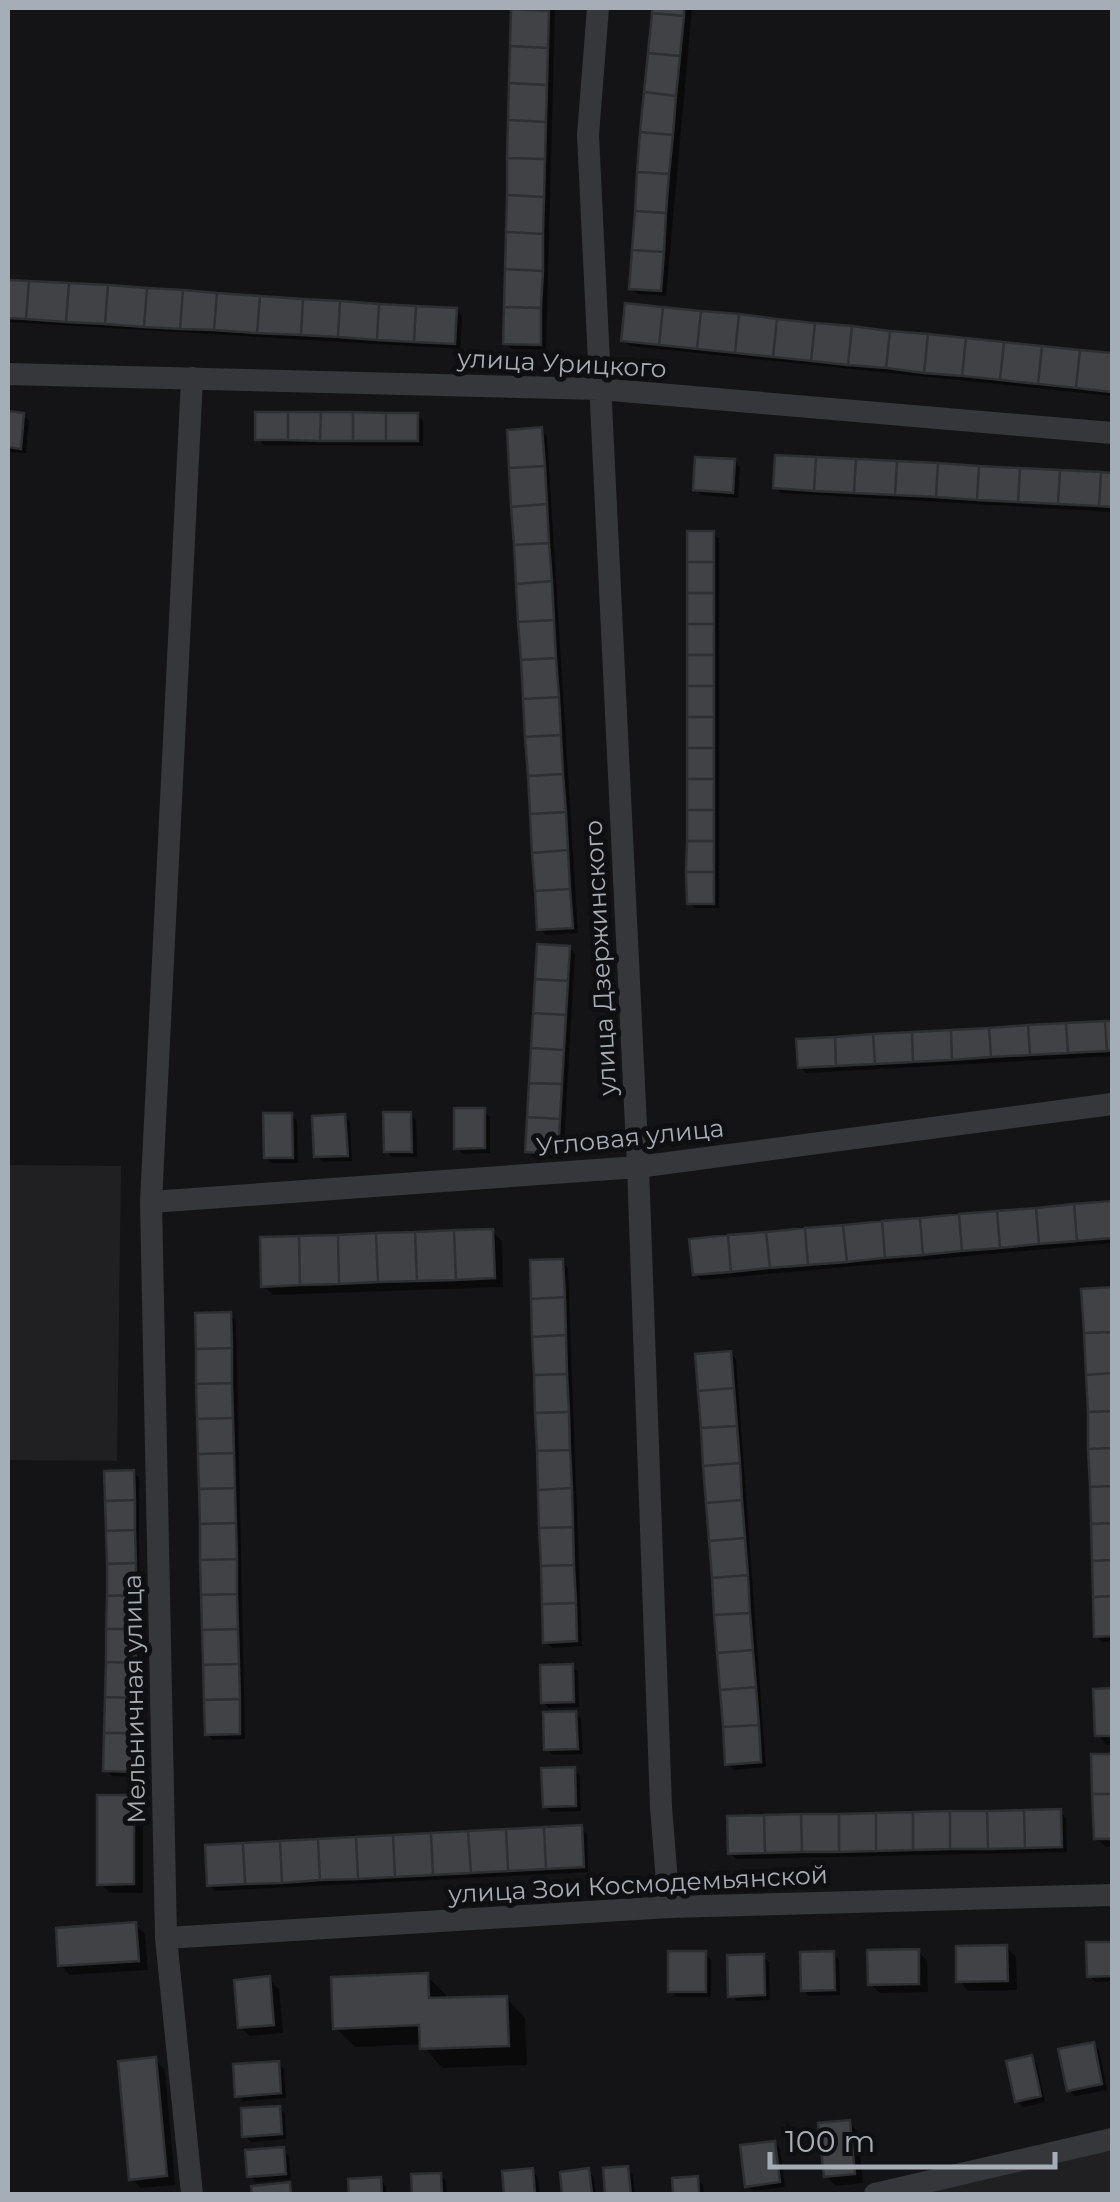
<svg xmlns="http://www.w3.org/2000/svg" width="1120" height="2202" font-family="Montserrat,sans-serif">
	<rect width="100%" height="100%" fill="#141416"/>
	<path fill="#202023" d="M8,1165l113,1 -4,295 -109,-1z
		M1112,2147v47h-219z"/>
	<path fill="#0007" d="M514,8h41l-9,342 -34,-1 -6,-6z
		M656,8h36l-26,288 -28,-2 -6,-6 10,-155z
		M8,282l448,28 6,6 -2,33 -452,-27z
		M628,306l484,50v40l-482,-50 -6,-6z
		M8,414l15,1 6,6 -3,32 -18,-1z
		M417,415l6,6v25l-159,-1 -6,-6z
		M541,430l6,6 31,497 -32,2 -6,-6z
		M777,457l335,18v37l-331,-19 -6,-6z
		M734,461l6,6 -2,31 -37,-3 -6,-6z
		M713,533l6,6v369h-24l-6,-5z
		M569,948l6,6 -12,205 -29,-2 -6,-6z
		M1112,1023v33l-306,17 -6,-6 -1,-26z
		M484,1111l6,6v36l-27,1 -6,-6z
		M410,1114l6,6 1,37h-25l-6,-6z
		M291,1115l6,6 1,42h-26l-6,-6z
		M344,1116l6,6 2,39 -29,1 -6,-6z
		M1112,1203v40l-411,37 -6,-6z
		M492,1232l10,9 1,46 -230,8 -9,-9z
		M562,1262l6,6 14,378 -30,2 -6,-6z
		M1112,1290v351l-10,1 -6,-6 -13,-344z
		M230,1315l6,6 9,418 -32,1 -6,-6z
		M730,1354l6,5 30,408 -32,3 -6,-6z
		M133,1472l6,6v299l-27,-1 -6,-6z
		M572,1666l6,6 1,35 -30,1 -6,-6z
		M1096,1691h16v54h-5l-10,-10z
		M575,1713l6,6 2,35 -30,1 -6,-6z
		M1112,1756v91h-6l-10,-9 -2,-81z
		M574,1770l6,6 1,35 -30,1 -6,-6z
		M133,1797l10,10v86h-33l-10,-9z
		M1060,1812l6,6 1,34 -331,7 -6,-6z
		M581,1828l6,6 1,38 -373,19 -6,-6z
		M135,1925l10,9 3,36 -78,5 -9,-10z
		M1112,1944v37l-17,1 -6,-6v-31z
		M1006,1947l10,10 1,33 -49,1 -9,-10z
		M918,1951l9,10 1,31 -48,1 -9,-9z
		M705,1954l6,6v37h-34l-6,-6z
		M833,1954l6,6 1,35 -31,1 -6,-6z
		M763,1956l6,6 1,38 -33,1 -6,-6z
		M427,1976l19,19v5l60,-2 19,20 2,47 -85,3 -20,-24 -67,3 -19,-19z
		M269,1979l10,10 4,44 -33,3 -10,-9z
		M1093,2044l6,6 8,40 -32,6 -6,-6z
		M1031,2058l6,5 8,39 -22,5 -6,-6z
		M155,2060l10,10 10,115 -34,3 -10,-10z
		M278,2063l6,6 2,29 -42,3 -6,-5z
		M279,2108l6,6 1,25 -35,3 -6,-6z
		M849,2122l9,10 5,51 -27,3 -10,-10z
		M774,2143l6,6 5,38 -32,4 -6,-6z
		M283,2150l6,6 2,23 -35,3 -6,-6z
		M627,2169l6,6 2,19h-27l-2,-23z
		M532,2171l6,6 2,17h-33l-2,-21z
		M588,2171l6,6 2,17h-31l-3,-20z
		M440,2175l6,6 1,13h-32l-1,-17z
		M697,2179l6,6 1,9h-28l-1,-13z
		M380,2180l6,6v8h-35v-13z"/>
	<path fill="#404246" stroke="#2e2f32" stroke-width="2.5" d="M652,8h32v8l-32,-3z
		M511,9l38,2 -1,37 -38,-2z
		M652,13l32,3 -4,40 -32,-3z
		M510,46l38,2 -1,37 -38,-2z
		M648,53l32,3 -4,40 -32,-4z
		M509,83l38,2 -1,37 -38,-2z
		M644,92l32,4 -3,39 -33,-3z
		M508,120l38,2 -1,37 -38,-1z
		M640,132l33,3 -4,39 -32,-2z
		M507,158l38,1 -1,38 -37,-2z
		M637,172l32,2 -3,39 -31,-2z
		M507,195l37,2 -1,37 -37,-2z
		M635,211l31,2 -2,39 -32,-2z
		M506,232l37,2v37l-38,-2z
		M632,250l32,2 -3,39 -32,-2z
		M505,269l38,2 -2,37 -37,-1z
		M8,280l21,1 -3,38 -18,-1z
		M29,281l40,2 -3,39 -40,-3z
		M69,283l39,2 -3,39 -39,-2z
		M108,285l39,3 -3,39 -39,-3z
		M147,288l36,2 -3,39 -36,-2z
		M183,290l34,3 -3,37 -34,-1z
		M217,293l43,3 -3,37 -43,-3z
		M260,296l43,3 -2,36 -44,-2z
		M303,299l37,2 -2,36 -37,-2z
		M340,301l39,3 -2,36 -39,-3z
		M625,303l38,4 -4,38 -38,-4z
		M379,304l37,2 -2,36 -37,-2z
		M416,306l41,2 -2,36 -41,-2z
		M504,307l37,1v37l-38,-1z
		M663,307l38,4 -4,38 -38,-4z
		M701,311l38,3 -4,39 -38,-4z
		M739,314l38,5 -4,38 -38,-4z
		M777,319l38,4 -4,38 -38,-4z
		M815,323l37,3 -4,39 -37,-4z
		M852,326l38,5 -4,37 -38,-3z
		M890,331l38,3 -4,39 -38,-5z
		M928,334l38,4 -4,38 -38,-3z
		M966,338l38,4 -4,38 -38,-4z
		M1004,342l38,4 -4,38 -38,-4z
		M1042,346l38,4 -4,38 -38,-4z
		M1080,350l32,3v39l-36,-4z
		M8,411l16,2 -3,36 -13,-2z
		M255,412h33v28h-33z
		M288,412h33l-1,29 -32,-1z
		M321,412h32v29h-33z
		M353,412l33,1v28h-33z
		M386,413h32v28h-32z
		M542,427l3,39 -36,2 -2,-38z
		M775,455l41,2 -2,34 -41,-3z
		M695,457l40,2 -2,34 -40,-3z
		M816,457l40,2 -2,34 -40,-2z
		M856,459l41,2 -2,34 -41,-2z
		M897,461l41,2 -2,34 -41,-2z
		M938,463l41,3 -2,34 -41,-3z
		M545,466l2,38 -36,3 -2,-39z
		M979,466l41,2 -2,34 -41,-2z
		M1020,468l40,2 -2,34 -40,-2z
		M1060,470l41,2 -2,34 -41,-2z
		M1101,472l11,1v34l-13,-1z
		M547,504l2,39 -35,2 -3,-38z
		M687,531h27v31h-27z
		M549,543l3,38 -36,3 -2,-39z
		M687,562h27v31h-27z
		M552,581l2,39 -36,2 -2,-38z
		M687,593h27v31h-27z
		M554,620l2,38 -35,2 -3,-38z
		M687,624h27v31h-27z
		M687,655h27v31h-27z
		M556,658l3,39 -36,2 -2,-39z
		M687,686h27v31h-27z
		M559,697l2,38 -36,2 -2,-38z
		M687,717h27v31h-27z
		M561,735l2,39 -35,2 -3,-39z
		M687,748h27v31h-27z
		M563,774l3,38 -36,2 -2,-38z
		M687,779h27v31h-27z
		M687,810h27v31h-27z
		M566,812l2,38 -36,3 -2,-39z
		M687,841h27v31h-28z
		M568,850l2,39 -35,2 -3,-38z
		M686,872h28v32h-27z
		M570,889l3,39 -36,2 -2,-39z
		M537,944l33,2 -2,35 -33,-2z
		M535,979l33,2 -2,34 -33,-2z
		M533,1013l33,2 -2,35 -33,-2z
		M1105,1021h7v29l-5,1z
		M1105,1021l2,30 -39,2 -2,-30z
		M1066,1023l2,30 -38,2 -2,-30z
		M1028,1025l2,30 -39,2 -2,-29z
		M989,1028l2,29 -39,3 -1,-30z
		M951,1030l1,30 -39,2 -1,-30z
		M912,1032l1,30 -38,2 -2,-30z
		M873,1034l2,30 -39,2 -1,-29z
		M835,1037l1,29 -38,2 -2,-29z
		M531,1048l33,2 -2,34 -33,-1z
		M529,1083l33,1 -2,35 -33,-2z
		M454,1108h31v40l-31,1z
		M383,1112h28l1,40h-28z
		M263,1113h29l1,45h-29z
		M345,1114l3,42 -34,1 -2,-41z
		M527,1117l33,2 -2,35 -33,-2z
		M1112,1201v37l-35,3 -3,-37z
		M1074,1204l3,37 -38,3 -3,-36z
		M1036,1208l3,36 -39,4 -3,-37z
		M997,1211l3,37 -38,3 -3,-37z
		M959,1214l3,37 -39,4 -3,-37z
		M920,1218l3,37 -38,3 -3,-37z
		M882,1221l3,37 -38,4 -4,-37z
		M843,1225l4,37 -39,3 -3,-37z
		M805,1228l3,37 -38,3 -4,-36z
		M493,1229l2,49 -39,2 -2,-50z
		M454,1230l2,50 -39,1 -2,-49z
		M415,1232l2,49 -39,1 -2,-49z
		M766,1232l4,36 -39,4 -3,-37z
		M376,1233l2,49 -39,2 -1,-49z
		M338,1235l1,49 -39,1 -1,-49z
		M728,1235l3,37 -38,3 -4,-36z
		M299,1236l1,49 -39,2 -1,-50z
		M563,1259l2,38 -34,2 -1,-39z
		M1112,1287v45l-28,1 -3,-44z
		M565,1297l1,38 -34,2 -1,-38z
		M231,1312l1,36 -36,1 -1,-36z
		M1112,1332v41l-26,2 -2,-42z
		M566,1335l1,39 -33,1 -2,-38z
		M232,1348v35l-36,1v-35z
		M731,1351l3,37 -36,3 -3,-37z
		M1112,1373v38l-24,1 -2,-37z
		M567,1374l2,38 -34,1 -1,-38z
		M232,1383l1,35 -36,1 -1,-35z
		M734,1388l3,38 -36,2 -3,-37z
		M1112,1411v37l-24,1v-37z
		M569,1412l1,38 -33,1 -2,-38z
		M233,1418l1,35 -36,1 -1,-35z
		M737,1426l3,37 -37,3 -2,-38z
		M1112,1448v38l-22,1 -2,-38z
		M570,1450l2,38 -34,2 -1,-39z
		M234,1453l1,35 -36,1 -1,-35z
		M740,1463l2,37 -36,3 -3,-37z
		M134,1470l1,30 -30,1 -1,-30z
		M1112,1486v37l-21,1 -1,-37z
		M235,1488l1,35 -36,1 -1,-35z
		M572,1488l1,39 -34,1 -1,-38z
		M135,1500v30l-29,1 -1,-30z
		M742,1500l3,38 -36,3 -3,-38z
		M236,1523l1,36 -37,1v-36z
		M1112,1523v37l-20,1 -1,-37z
		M573,1527l1,38 -33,1 -2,-38z
		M135,1530l1,33 -29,1 -1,-33z
		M745,1538l3,37 -36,3 -3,-37z
		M237,1559v35l-36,1 -1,-35z
		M1112,1560v36l-19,1 -1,-36z
		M136,1563v32l-29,1v-32z
		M574,1565l2,38 -34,1 -1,-38z
		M748,1575l2,38 -36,2 -2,-37z
		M237,1594l1,35 -36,1 -1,-35z
		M136,1595v34h-30l1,-33z
		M1112,1596v40l-18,1 -1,-40z
		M576,1603l1,38 -34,2 -1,-39z
		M750,1613l3,37 -36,3 -3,-38z
		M106,1629h30v34l-30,-1z
		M238,1629l1,35 -36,1 -1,-35z
		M753,1650l3,37 -36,3 -3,-37z
		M106,1662l30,1 -1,35 -30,-1z
		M239,1664l1,35 -36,1 -1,-35z
		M573,1664l1,38 -33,1 -1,-38z
		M756,1687l3,38 -36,2 -3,-37z
		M1112,1688v48h-17l-2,-47z
		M105,1697l30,1v35h-31z
		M240,1699v35l-35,1 -1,-35z
		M576,1711l2,38 -34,1 -1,-38z
		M759,1725l2,37 -36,3 -2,-38z
		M104,1733h31l-1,39 -31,-1z
		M1091,1754h21v40h-20z
		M575,1767l1,39 -33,1 -2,-39z
		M1092,1794h20v45h-18z
		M97,1795h37v89l-37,1z
		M1061,1809l1,38 -37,1 -1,-38z
		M1024,1810l1,38 -37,1 -1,-38z
		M950,1811h37l1,38h-38z
		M950,1811v38l-37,1v-38z
		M913,1812v38l-37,1v-38z
		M876,1813v38l-37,1v-38z
		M801,1814h38v38h-37z
		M801,1814l1,38 -37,1 -1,-38z
		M764,1815l1,38 -37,1 -1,-38z
		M582,1825l2,42 -38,2 -2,-42z
		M544,1827l2,42 -38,2 -2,-42z
		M506,1829l2,42 -37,2 -3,-42z
		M468,1831l3,42 -38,2 -2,-42z
		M431,1833l2,42 -38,2 -2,-42z
		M393,1835l2,42 -37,2 -2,-42z
		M356,1837l2,42 -38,1 -2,-41z
		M318,1839l2,41 -38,3 -2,-42z
		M280,1841l2,42 -37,1 -2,-41z
		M243,1843l2,41 -38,2 -2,-41z
		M136,1922l3,39 -81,5 -2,-38z
		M1086,1942h26v34l-25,1z
		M1007,1945l1,36 -52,1v-36z
		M919,1949v35l-51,1 -1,-35z
		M668,1951h38v41h-38z
		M834,1951l1,39 -34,1 -1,-39z
		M764,1954l1,41 -37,2 -1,-42z
		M428,1973l1,25 78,-2 2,50 -89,3 -1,-24 -86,4 -2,-52z
		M270,1976l4,49 -36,3 -4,-48z
		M1094,2042l8,42 -35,7 -9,-42z
		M1032,2055l9,41 -26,6 -9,-41z
		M156,2057l11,119 -38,4 -11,-119z
		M279,2061l2,32 -46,4 -2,-33z
		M280,2106l2,28 -40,3 -1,-29z
		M850,2120l5,54 -31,3 -6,-54z
		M775,2141l5,41 -35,5 -5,-42z
		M284,2147l2,27 -39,3 -2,-27z
		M628,2166l3,28h-26l-2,-26z
		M533,2168l2,26h-31l-2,-23z
		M589,2168l3,26h-30l-2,-22z
		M441,2173l1,21h-30l-1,-20z
		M698,2176l1,18h-26l-1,-16z
		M381,2177l1,17h-33l-1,-15z
		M290,2182l1,12h-39l-1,-8z"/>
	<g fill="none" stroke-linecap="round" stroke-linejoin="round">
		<path stroke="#35373b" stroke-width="22" d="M598,8l-10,127 50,1032 23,640 8,100
			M8,374l592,15 512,44
			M151,1202l487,-35 474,-63
			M166,1938l503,-31 443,-12
			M192,2194l-26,-256 -15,-736 41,-824
			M875,2194l237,-55"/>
	</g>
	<g text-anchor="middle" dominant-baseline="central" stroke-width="10" stroke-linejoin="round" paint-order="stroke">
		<g font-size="25" fill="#a5adb6" stroke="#0f0f11">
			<text transform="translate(562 363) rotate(3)">улица Урицкого</text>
			<text transform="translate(600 958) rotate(-93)">улица Дзержинского</text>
			<text transform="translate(630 1137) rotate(-6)">Угловая улица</text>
			<text transform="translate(134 1699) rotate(-91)">Мельничная улица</text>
			<text transform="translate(638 1884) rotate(-3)">улица Зои Космодемьянской</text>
		</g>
	</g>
	<rect width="1120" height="2202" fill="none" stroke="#a5adb6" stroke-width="20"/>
	<path d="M770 2152v15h285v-15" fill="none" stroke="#a5adb6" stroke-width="5"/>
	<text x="785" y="2152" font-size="30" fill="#a5adb6" stroke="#0f0f11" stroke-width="8" paint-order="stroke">100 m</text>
</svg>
